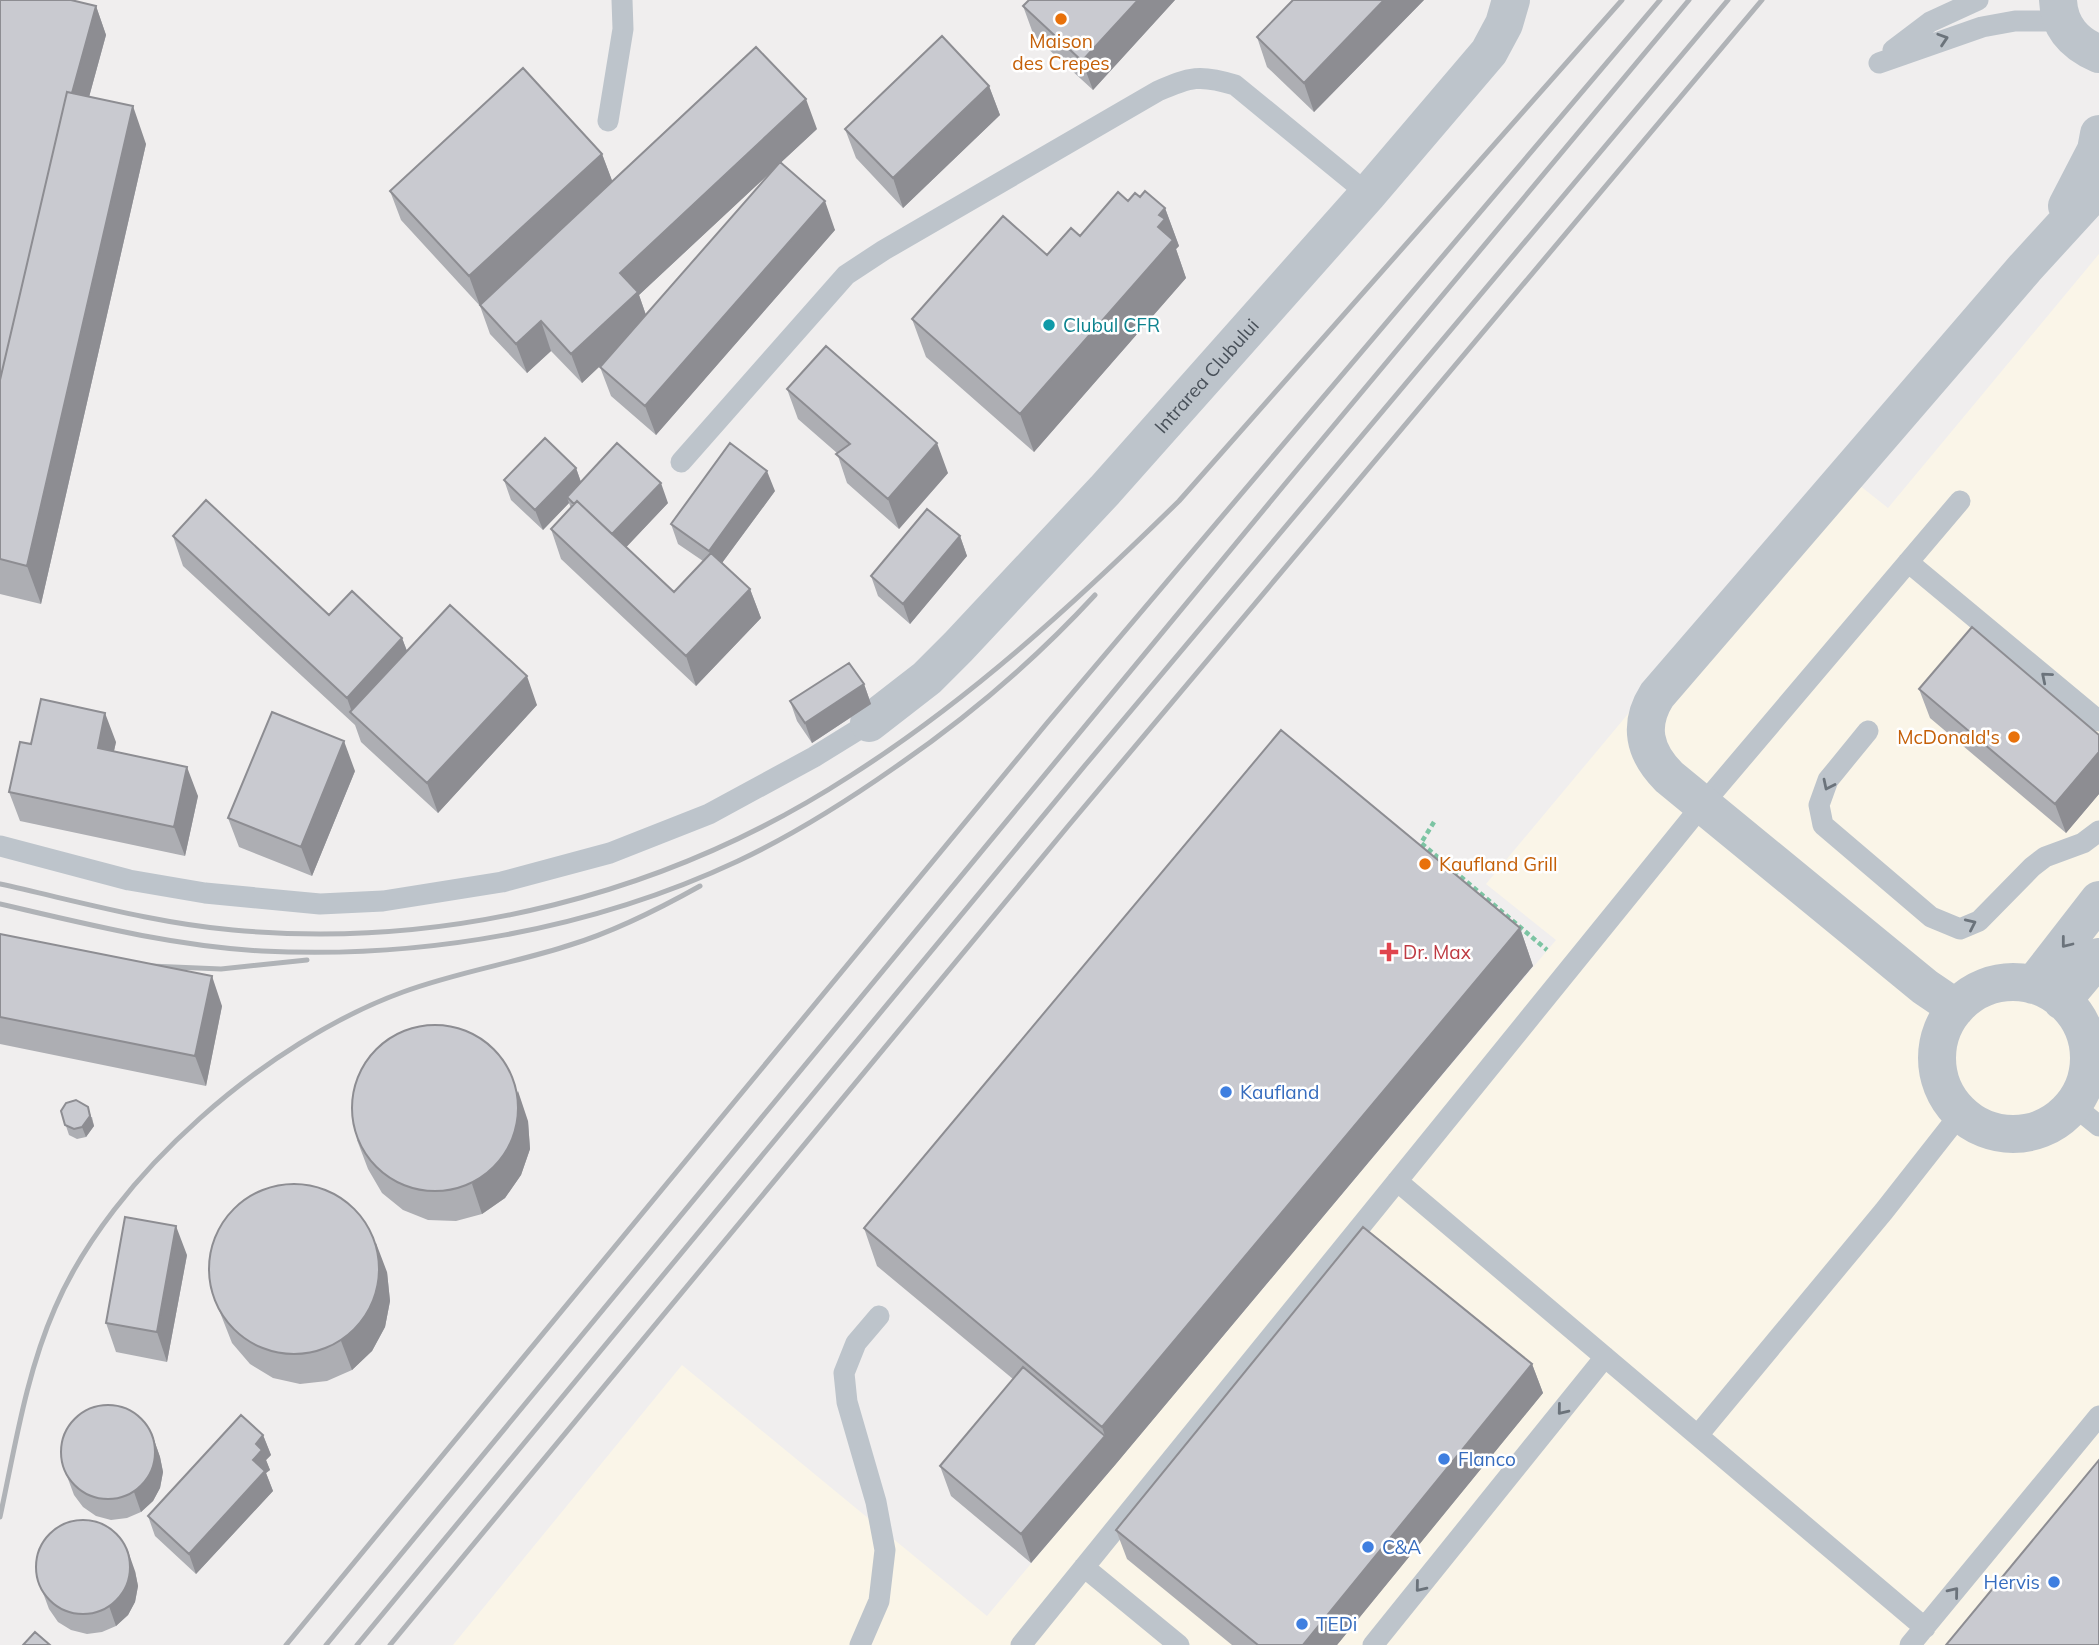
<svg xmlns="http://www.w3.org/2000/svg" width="2099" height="1645" font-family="Mulish,sans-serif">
	<rect width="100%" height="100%" fill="#f0eeee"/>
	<path fill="#faf5e8" d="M2099,254v1391h-1646l229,-280 305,251 569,-676 -70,-56 349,-418 53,42z"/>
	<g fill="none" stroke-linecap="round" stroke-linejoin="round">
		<path stroke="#7cc4a3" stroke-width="4.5" stroke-dasharray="5 3.5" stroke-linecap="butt" d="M1434,822l-13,21 126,107"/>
		<path stroke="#bdc4cb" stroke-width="21" d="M1893,50l37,-28 48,-22
			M1879,63l103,-36 33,-6h47
			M608,121l15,-92 -1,-29
			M681,462l165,-187 38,-25 274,-159c32,-14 42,-17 77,-6l133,109
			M1908,562l191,159
			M1868,731l-40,49 -9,25 4,20 108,92 29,12 19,-8 53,-54 13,-10 38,-14 16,-12
			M0,846l129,34 76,13 115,11 63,-3 119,-19 108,-29 99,-39 105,-57 55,-34
			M2073,1105l26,21
			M1397,1181l528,447
			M1698,1435l186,-224 77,-98
			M1084,1567l95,78
			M860,1645l19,-44 6,-51 -9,-48 -29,-100 -3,-29 12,-30 23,-27
			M1021,1645l682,-841 257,-303
			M1373,1645l232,-288
			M1910,1645l189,-229"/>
		<path stroke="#bdc4cb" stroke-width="38" d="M2058,0c1,28 18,44 41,54
			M2067,206l29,-56 3,-16
			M1937 1058a76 76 0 1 1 152 0a76 76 0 1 1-152 0Z
			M2033,985l66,-85
			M2062,1001l37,-44
			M1956,1008l-31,-21 -256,-210c-25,-25 -31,-52 -12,-82l368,-427 74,-81"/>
		<path stroke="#bdc4cb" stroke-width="38" id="s1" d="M869,723l58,-45 31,-31 147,-157 263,-296 121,-142 15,-28 7,-24"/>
		<path stroke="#b0b3b7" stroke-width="5" d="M0,884c77,17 154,39 233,46 216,20 435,-36 617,-154 121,-77 227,-175 329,-275l443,-501
			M0,904c86,20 173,42 262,47 161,8 329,-21 476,-90 55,-26 106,-58 156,-93 73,-50 141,-108 201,-173
			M150,966l71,3 86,-9
			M0,1517c15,-70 26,-143 55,-209 57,-133 213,-267 348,-316 54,-20 112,-29 167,-47 46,-14 89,-36 130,-59
			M286,1645l761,-922 613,-723
			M326,1645l959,-1161 404,-484
			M357,1645l730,-882 641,-763
			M390,1645l679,-820 693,-825"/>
	</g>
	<path fill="#adaeb3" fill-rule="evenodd" d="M0,0l96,6 10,29 -17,62 57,47 -105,460 -41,-10z
		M1029,0h146l-82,90 -59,-54 -11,-30z
		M1293,0h131l-110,112 -47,-45 -10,-30z
		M989,86l11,29 -97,93 -47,-50 -11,-29z
		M817,129l-36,33 54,68 -179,205 -45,-39 -11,-29 4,-5 -22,21 -31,-32 -24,22 -37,-39 -10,-28 -79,-86 -11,-29 212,-37 10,27zM775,168l-129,147 -7,-20z
		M1140,197l25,11 14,38 -3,3 10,29 -152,174 -108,-95 -14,-38 135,-64 33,-19 48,-35z
		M787,389l161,84 -49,56 -52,-46 -10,-30 -39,-34z
		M576,468l5,14 87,21 -42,44 48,45 29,-31 -25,-17 -7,-20 104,-33 -53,72 28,26 11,29 -65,68 -135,-127 -10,-30 20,-21 -2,-5 -26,27 -32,-30 -7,-20z
		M173,536l156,79 73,23 5,13 130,54 -99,108 -77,-71 -6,-17 -172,-159z
		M960,536l7,20 -57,68 -32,-28 -7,-20z
		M864,684l7,20 -59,39 -15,-22 -7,-20z
		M1919,689l180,46v59l-33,39 -136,-115z
		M116,742l-2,9 84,45 -13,60 -165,-35 -11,-29 22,-48z
		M355,771l-43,105 -73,-29 -11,-29z
		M1520,928l13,38 -418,499 -84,98 -80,-67 -11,-30 73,-87 -136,-113 -13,-38z
		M0,934l222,72 -16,80 -206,-42z
		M61,1111l31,6 2,9 -8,11 -9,2 -8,-4z
		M528,1121l2,28 -9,26 -16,23 -23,16 -26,7 -28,-1 -25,-10 -21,-17 -14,-24 -11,-29z
		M187,1255l-20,107 -51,-10 -10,-29z
		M387,1272l3,29 -5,26 -13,24 -20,19 -25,11 -27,3 -27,-6 -23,-14 -18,-21 -22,-56z
		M1532,1364l11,29 -206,252h-105l-105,-86 -11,-29z
		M263,1435l8,20 -5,5 4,10 -4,3 7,18 -77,83 -41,-38 -7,-20z
		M153,1437l7,20 3,15 -3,16 -7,13 -12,11 -14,6 -16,2 -15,-4 -13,-9 -9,-12 -13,-35z
		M135,1571l3,15 -3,16 -7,13 -12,11 -14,6 -15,2 -16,-4 -13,-8 -9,-13 -13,-35z"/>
	<path fill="#8d8d92" d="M1138,0h37l-82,90 -11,-29z
		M1384,0h40l-110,112 -10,-29z
		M96,6l10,29 -26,95 -10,-30z
		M989,86l11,29 -97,93 -10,-30z
		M806,99l11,30 -178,166 9,26 -66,62 -11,-29 49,-81z
		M133,106l13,38 -105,460 -14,-38z
		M602,154l11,29 -133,123 -11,-30z
		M825,201l10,29 -179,205 -11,-29z
		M1165,208l14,38 -3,3 10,29 -152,174 -14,-38z
		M541,321l10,30 -24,22 -11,-29z
		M937,443l11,30 -49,56 -11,-30z
		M576,468l7,20 -16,9 2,6 -26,27 -8,-20z
		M767,471l8,20 -59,80 -7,-20z
		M661,483l7,20 -51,54 -8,-20z
		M960,536l7,20 -57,68 -7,-20z
		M750,589l11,29 -65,68 -10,-30z
		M402,638l11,29 -60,48 -6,-17z
		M527,676l10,29 -99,108 -11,-30z
		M864,684l7,20 -59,39 -7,-20z
		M105,713l11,29 -8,35 -10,-29z
		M344,741l11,30 -43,105 -11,-29z
		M2099,752v42l-33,39 -11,-29z
		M187,767l11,29 -13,60 -11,-29z
		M1520,928l13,38 -418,499 -84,98 -10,-29 84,-98 -3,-9z
		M212,976l10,30 -16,80 -11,-30z
		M518,1091l10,30 2,28 -9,26 -16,23 -23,16 -10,-30z
		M88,1107l6,19 -8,11 -4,-10z
		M176,1226l11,29 -20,107 -10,-30z
		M376,1243l11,29 3,29 -5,26 -13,24 -20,19 -11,-29z
		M1532,1364l11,29 -206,252h-34z
		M263,1435l8,20 -5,5 4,10 -4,3 7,18 -77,83 -7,-20 67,-110z
		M153,1437l7,20 3,15 -3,16 -7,13 -12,11 -7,-20z
		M128,1551l7,20 3,15 -3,16 -7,13 -12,11 -7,-20z"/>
	<path fill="#c9cad0" stroke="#8d8d92" stroke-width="2" d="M0,0h71l25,6 -24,87 -5,-1 -67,288z
		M1029,0h109l-56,61 -59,-55z
		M1293,0h91l-80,83 -47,-46z
		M942,36l47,50 -96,92 -48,-49z
		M756,47l50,52 -186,174 18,19 -67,62 -30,-33 -25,23 -36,-39z
		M523,68l79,86 -133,122 -79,-85z
		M67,92l66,14 -106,460 -27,-7v-179z
		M780,162l45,39 -180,205 -45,-39z
		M1145,191l20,17 -6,7 6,4 -7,8 15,13 -153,174 -108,-95 91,-103 44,39 24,-27 9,8 38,-44 10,9 7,-8 5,4z
		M826,346l111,97 -49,56 -52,-45 14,-10 -63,-55z
		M545,438l31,30 -41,42 -31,-30z
		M617,443l44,40 -49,51 -35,-33 -3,3 -7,-7z
		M730,443l37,28 -58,80 -38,-27z
		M206,500l123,115 23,-24 50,47 -55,60 -174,-162z
		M577,501l97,91 37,-39 39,36 -64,67 -135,-127z
		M927,509l33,27 -57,68 -32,-28z
		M450,605l77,71 -100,107 -77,-71z
		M1972,627l127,108v17l-44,52 -136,-115z
		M849,663l15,21 -59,39 -15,-22z
		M41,699l64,14 -7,35 89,19 -13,60 -165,-35 11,-50 11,2z
		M272,712l72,29 -43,106 -73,-29z
		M1281,730l239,198 -418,499 -238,-199z
		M0,934l212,42 -17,80 -195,-39z
		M352 1108a83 83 0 1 1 166 0a83 83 0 1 1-166 0Z
		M76,1100l12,7 2,9 -8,11 -8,2 -9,-4 -4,-14 5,-8z
		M209 1269a85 85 0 1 1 170 0a85 85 0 1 1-170 0Z
		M125,1217l51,9 -19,106 -51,-9z
		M1363,1227l169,137 -229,281h-45l-142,-115z
		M1023,1367l82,69 -84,98 -81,-68z
		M61 1452a47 47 0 1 1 94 0a47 47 0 1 1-94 0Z
		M241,1415l22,20 -7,9 6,6 -9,10 12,11 -76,83 -41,-38z
		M2099,1460v185h-153z
		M36 1567a47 47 0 1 1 94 0a47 47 0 1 1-94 0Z
		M35,1632l15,13h-27z"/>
	<defs><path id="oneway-chevron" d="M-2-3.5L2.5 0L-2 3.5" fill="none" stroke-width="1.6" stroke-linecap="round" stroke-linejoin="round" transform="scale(1.75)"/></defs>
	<g stroke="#6b737b">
		<use href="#oneway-chevron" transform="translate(1943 39) rotate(-18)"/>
		<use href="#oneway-chevron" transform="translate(2046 677) rotate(-140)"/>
		<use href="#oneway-chevron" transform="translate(1828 785) rotate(116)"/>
		<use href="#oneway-chevron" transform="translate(1971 924) rotate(-25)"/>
		<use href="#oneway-chevron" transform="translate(2066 943) rotate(128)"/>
		<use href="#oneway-chevron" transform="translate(1562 1410) rotate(129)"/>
		<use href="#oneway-chevron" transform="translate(1420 1587) rotate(129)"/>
		<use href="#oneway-chevron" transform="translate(1954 1592) rotate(-51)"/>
	</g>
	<g fill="#e8710a" stroke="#fff" stroke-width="2.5">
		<circle cx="1061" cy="19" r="7"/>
		<circle cx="2014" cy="737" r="7"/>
		<circle cx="1425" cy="864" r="7"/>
	</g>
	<circle fill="#0f9aa8" stroke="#fff" stroke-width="2.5" cx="1049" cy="325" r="7"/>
	<path fill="#e0444e" stroke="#fff" stroke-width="2.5" d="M1385.5 941.5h7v7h7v7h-7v7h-7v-7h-7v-7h7z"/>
	<g fill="#3f7fe0" stroke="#fff" stroke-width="2.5">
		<circle cx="1226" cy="1092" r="7"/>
		<circle cx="1444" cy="1459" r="7"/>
		<circle cx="1368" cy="1547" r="7"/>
		<circle cx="2054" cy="1582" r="7"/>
		<circle cx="1302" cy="1624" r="7"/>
	</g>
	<g text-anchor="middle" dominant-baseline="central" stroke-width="5" stroke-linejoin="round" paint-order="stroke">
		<g font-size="19" fill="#c56008" stroke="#fff">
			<text x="1061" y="41">Maison<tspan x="1061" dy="22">des Crepes</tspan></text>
			<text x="2000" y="737" text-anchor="end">McDonald's</text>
			<text x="1439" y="864" text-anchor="start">Kaufland Grill</text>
		</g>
		<g font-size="19" fill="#0d838f" stroke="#fff" text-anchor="start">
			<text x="1063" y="325">Clubul CFR</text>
		</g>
		<g font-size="19" fill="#485059" stroke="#fff">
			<text stroke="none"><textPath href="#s1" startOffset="485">Intrarea Clubului</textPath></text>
		</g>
		<g font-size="19" fill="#be3a42" stroke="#fff" text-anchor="start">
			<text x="1403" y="952">Dr. Max</text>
		</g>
		<g font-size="19" fill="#366cbe" stroke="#fff" text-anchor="start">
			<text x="1240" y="1092">Kaufland</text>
			<text x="1458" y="1459">Flanco</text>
			<text x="1382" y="1547">C&amp;A</text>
			<text x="2040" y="1582" text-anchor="end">Hervis</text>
			<text x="1316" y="1624">TEDi</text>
		</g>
	</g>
</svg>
